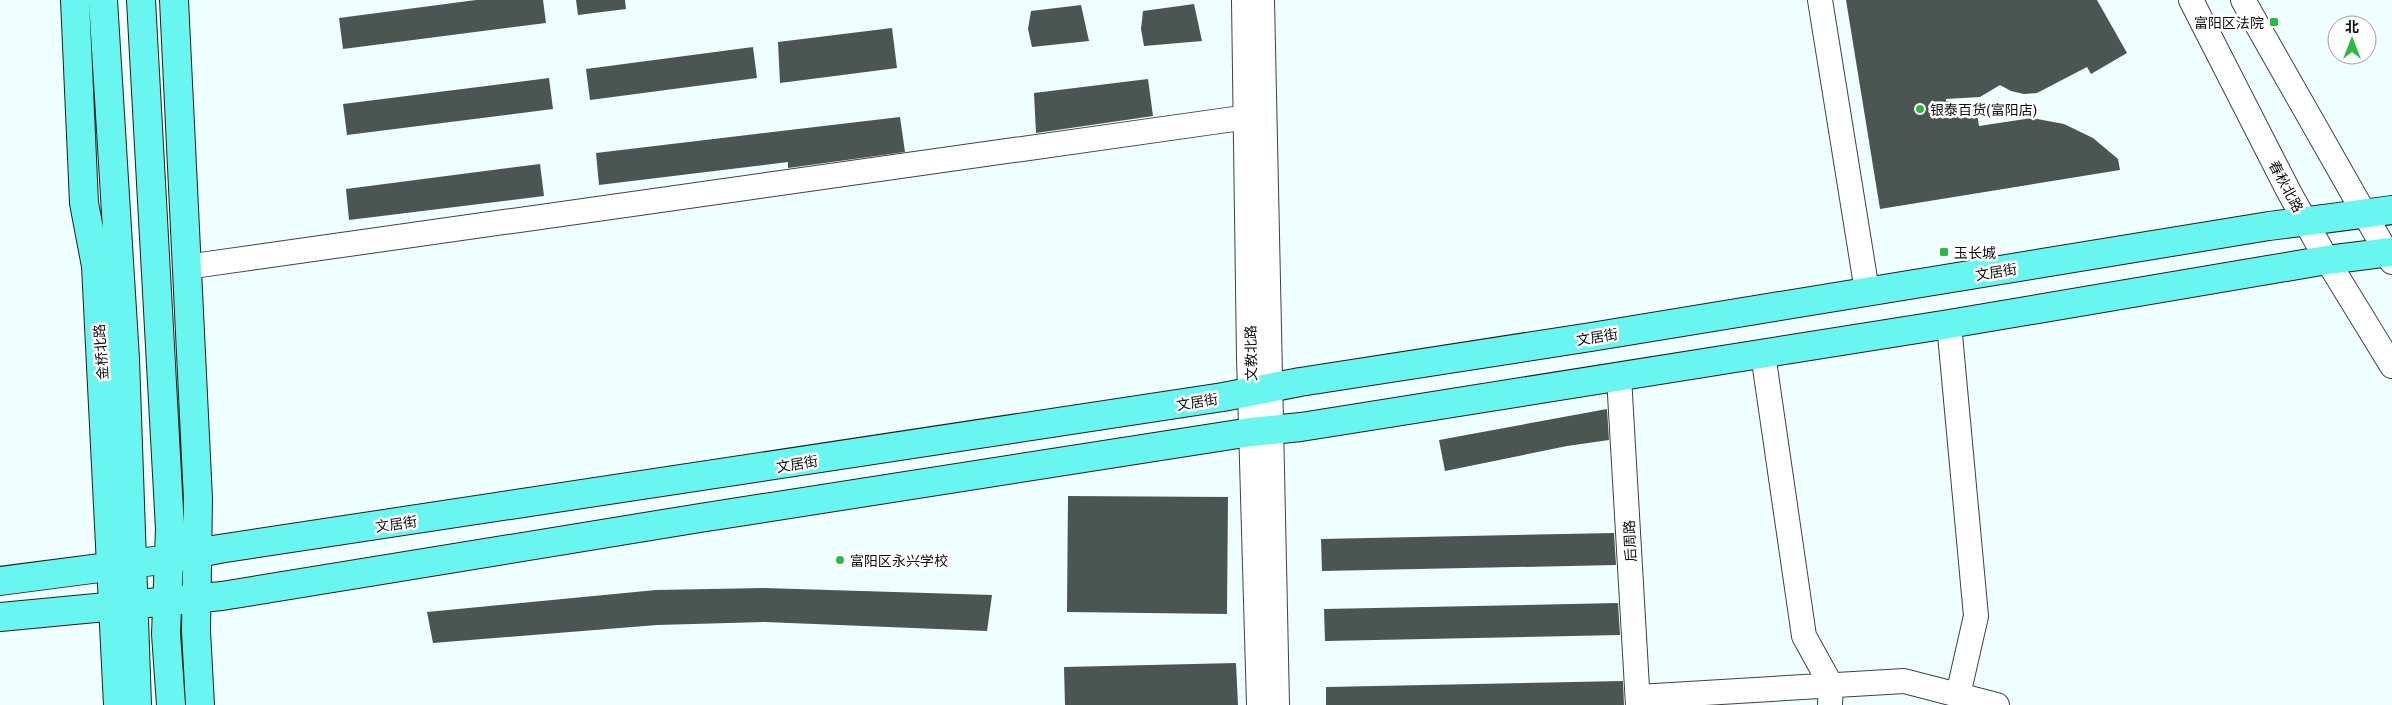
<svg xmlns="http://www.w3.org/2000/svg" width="2392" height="705" font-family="Literata,'Noto Sans SC',serif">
	<rect width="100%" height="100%" fill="#effeff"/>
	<path fill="#4b5652" d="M476,0h67l3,23 -203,26 -4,-31z
		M576,0h49l1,9 -48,6z
		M1846,0h251l30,53 -36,21 -4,-7 -50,26 -13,1 -13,-3 -11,-6 -20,12 -34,2v2l30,6 3,19 53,-8 32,6 29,14 25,21 2,11 -240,39z
		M1194,4l8,37 -58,5 -3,-17 2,-18z
		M1081,5l8,36 -57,6 -4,-18 3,-18z
		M892,28l5,40 -117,15 -2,-41z
		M753,47l4,31 -167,22 -4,-31z
		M549,78l4,31 -206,26 -4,-31z
		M1148,79l5,37 -117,17 -2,-40z
		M900,117l5,35 -117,16v-6l-189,23 -3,-32z
		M540,164l4,32 -195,24 -3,-31z
		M1607,409l2,31 -42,6 -122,25 -6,-31z
		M1068,496l160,1 -1,117 -160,-2z
		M1614,533l2,32 -294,6 -1,-32z
		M764,588l228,7 -5,36 -222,-9 -108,3 -224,18 -6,-31 229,-22z
		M1618,603l2,32 -295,6 -1,-32z
		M1236,663l2,42h-173l-1,-38z
		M1623,681l1,24h-298v-18z"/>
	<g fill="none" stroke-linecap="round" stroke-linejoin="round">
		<defs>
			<path id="minor" d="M1244,0l5,357 10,348
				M1262,0l15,705
				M1820,0l47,291
				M2191,0l98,192 38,68 65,106
				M2243,0l149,262
				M186,267l1062,-150
				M1949,324l27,292 -18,79
				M1763,354l41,282 27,49 -1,20
				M1619,377l19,328
				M1638,697l266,-16 93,24"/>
			<path id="major" d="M75,0l9,203 12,63 22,439
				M103,0l22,359 12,346
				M141,0l29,529 -4,105 5,71
				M174,0l24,499 -2,132 4,74
				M0,581l169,-22 50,-10 1004,-152 77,-15 291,-45 678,-111 123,-16
				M0,617l222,-21 478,-78 551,-86 50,-5 648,-103 378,-64 65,-8"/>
		</defs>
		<use href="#minor" stroke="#414141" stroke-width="26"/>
		<use href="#major" stroke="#1f1f1f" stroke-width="30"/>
		<use href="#minor" stroke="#fff" stroke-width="24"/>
		<use href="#major" stroke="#69f5f0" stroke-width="28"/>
	</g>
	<g fill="#29bb41" stroke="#fff" stroke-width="2">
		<rect x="2269" y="17" width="10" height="10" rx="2.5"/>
		<circle cx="1920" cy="109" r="5"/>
		<rect x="1939" y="247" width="10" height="10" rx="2.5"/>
		<circle cx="840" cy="560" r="5"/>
	</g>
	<g text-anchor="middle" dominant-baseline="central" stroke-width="5" stroke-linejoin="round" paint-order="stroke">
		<g font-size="14" fill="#0e0e0e" stroke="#fff" text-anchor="start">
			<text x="2264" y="22" text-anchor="end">富阳区法院</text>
			<text x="1930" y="109">银泰百货(富阳店)</text>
			<text x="1954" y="252">玉长城</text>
			<text x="850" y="560">富阳区永兴学校</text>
		</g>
		<g font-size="14" fill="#0e0e0e" stroke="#fff">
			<text transform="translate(2287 186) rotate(62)">春秋北路</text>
			<text transform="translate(1996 271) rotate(-9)">文居街</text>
			<text transform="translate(1597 336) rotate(-9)">文居街</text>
			<text transform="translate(100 352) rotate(-94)">金桥北路</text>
			<text transform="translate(1250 353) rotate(-91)">文教北路</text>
			<text transform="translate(1197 401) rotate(-9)">文居街</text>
			<text transform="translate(797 463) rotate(-9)">文居街</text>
			<text transform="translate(396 523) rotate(-8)">文居街</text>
			<text transform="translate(1629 541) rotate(-93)">后周路</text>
		</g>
	</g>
	<g transform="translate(2352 40)"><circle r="24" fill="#ffffff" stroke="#9f9f9f"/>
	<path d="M0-4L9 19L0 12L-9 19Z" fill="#29bb41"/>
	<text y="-8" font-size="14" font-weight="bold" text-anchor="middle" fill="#0e0e0e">北</text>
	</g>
</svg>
